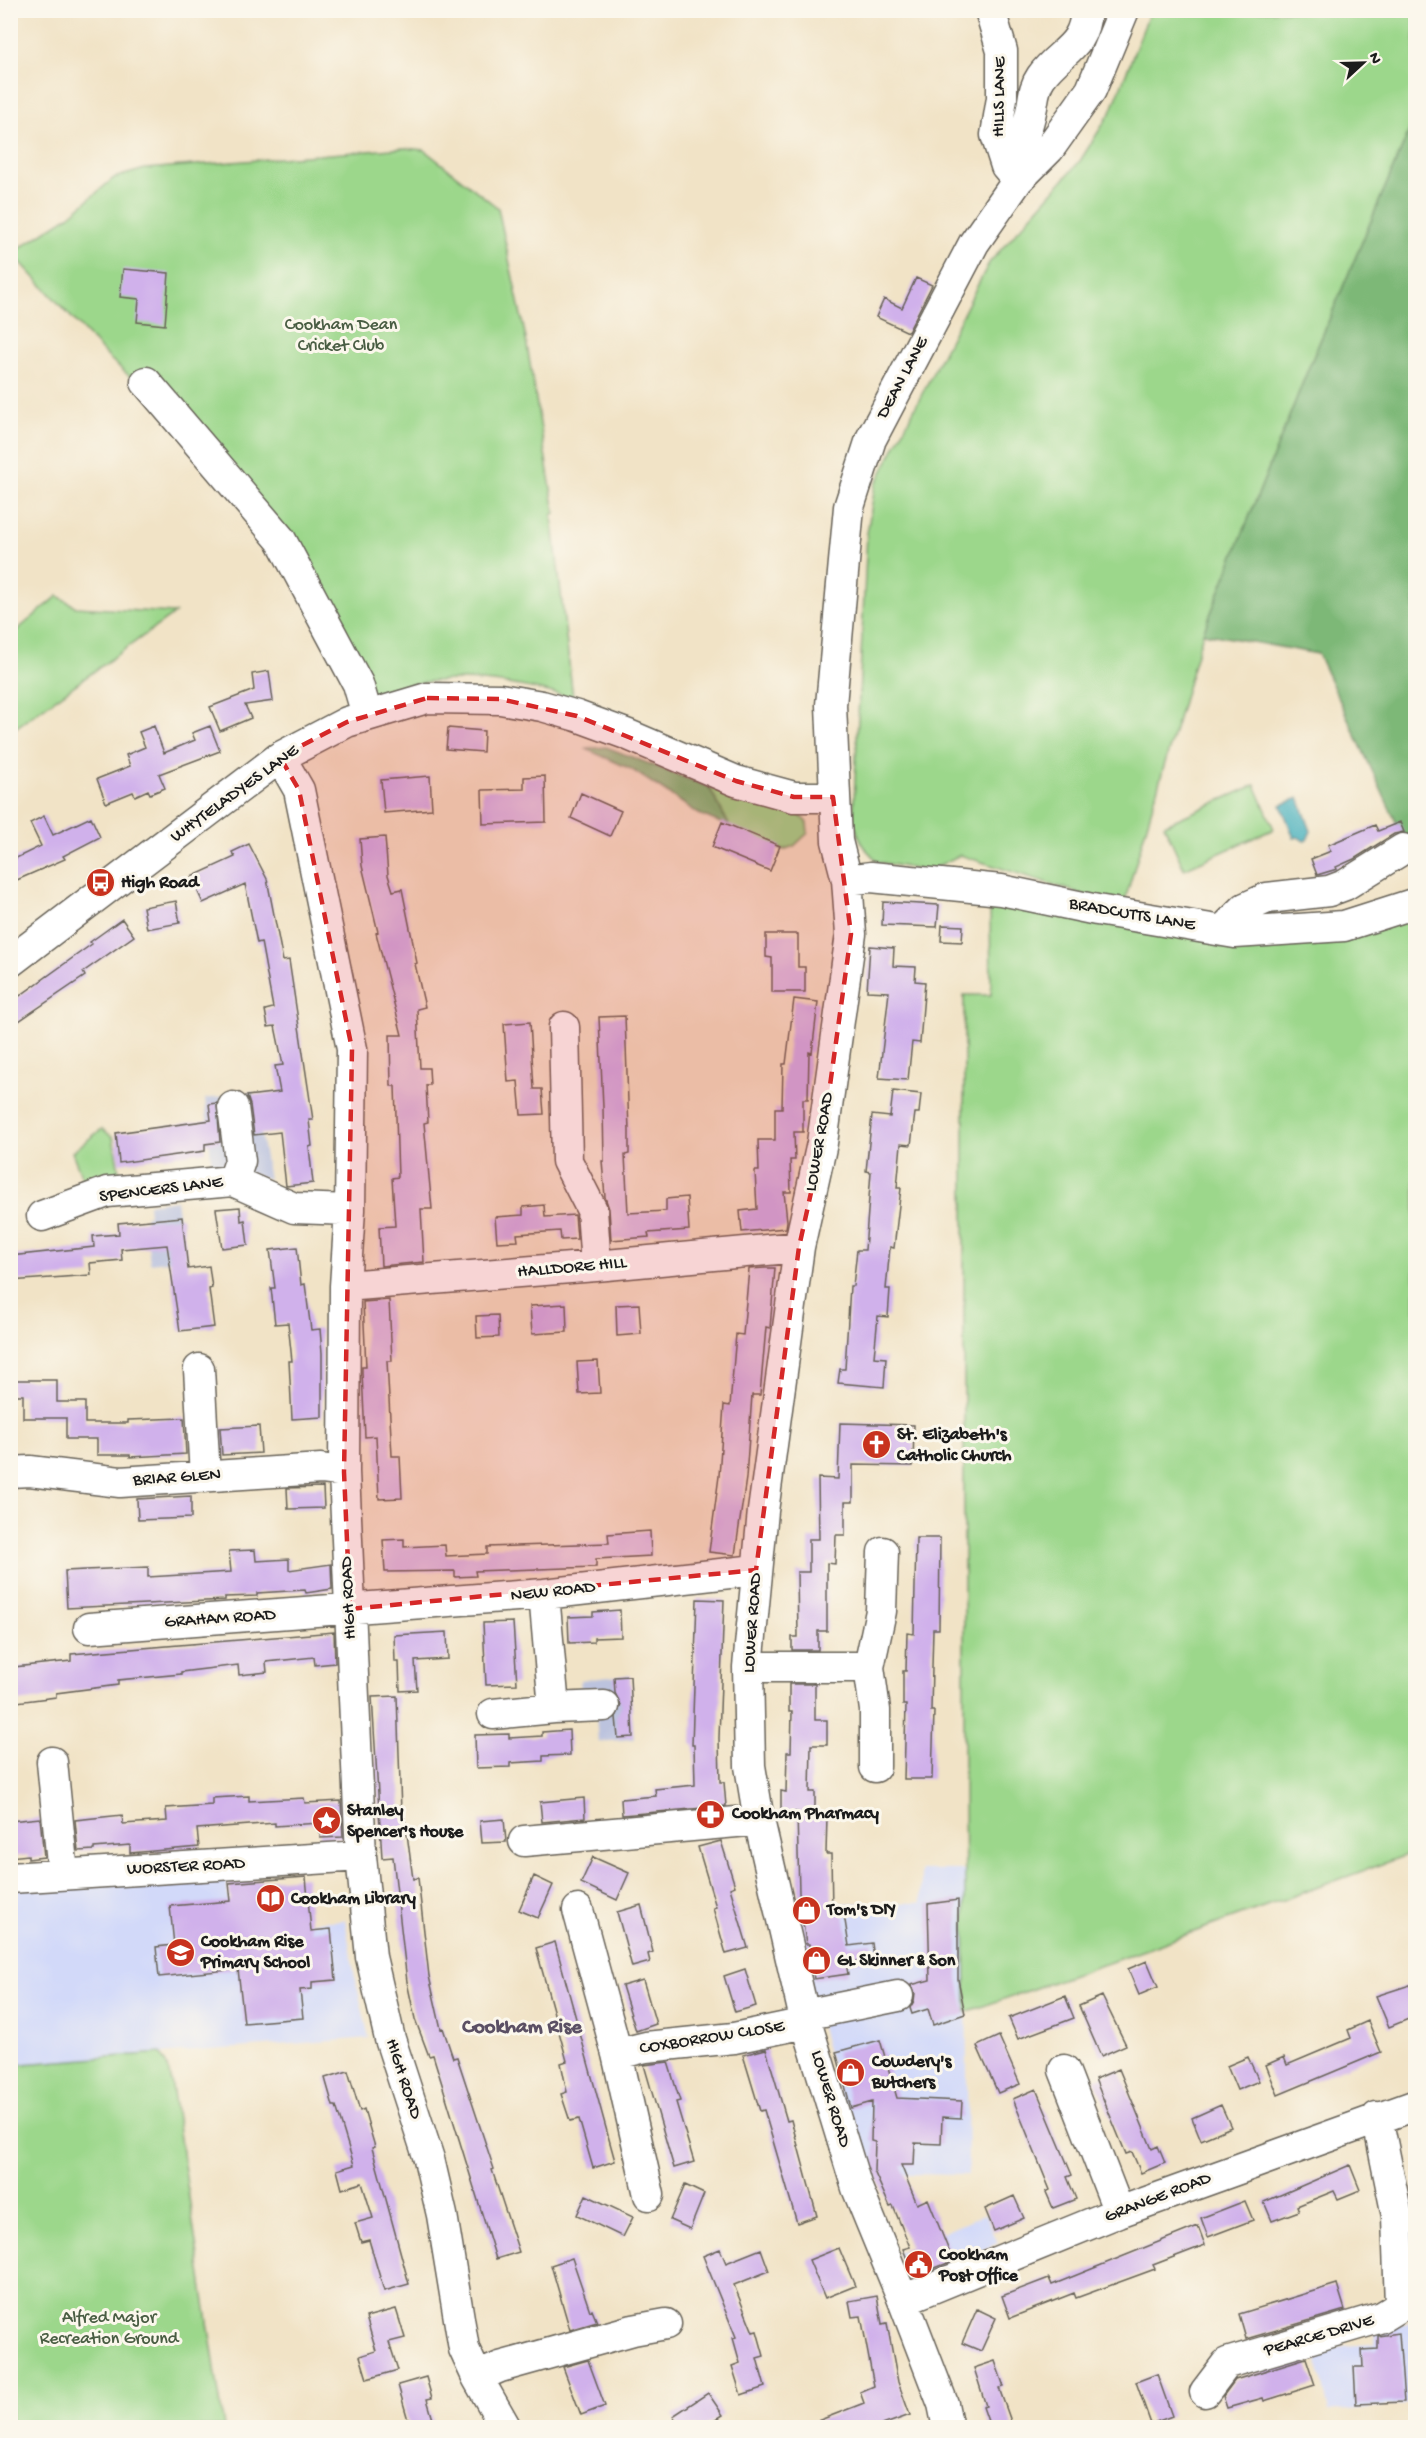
<svg xmlns="http://www.w3.org/2000/svg" width="1426" height="2438" font-family="'Gochi Hand',sans-serif">
	<rect width="100%" height="100%" fill="#fbf7ec"/>
	<filter id="ink" filterUnits="userSpaceOnUse"><feTurbulence type="fractalNoise" baseFrequency=".0167" numOctaves="2"/><feDisplacementMap in="SourceGraphic" scale="12" xChannelSelector="R" yChannelSelector="G"/><feConvolveMatrix kernelMatrix="1 2 1 2 8 2 1 2 1" color-interpolation-filters="sRGB"/></filter>
	<filter id="wash" filterUnits="userSpaceOnUse"><feTurbulence type="fractalNoise" baseFrequency=".008" numOctaves="4" result="noise"/><feDisplacementMap in="SourceGraphic" scale="24" xChannelSelector="R" yChannelSelector="G"/><feGaussianBlur stdDeviation="1.35" result="paint"/><feColorMatrix in="noise" values="0 0 0 0 0 0 0 0 0 0 0 0 0 0 0 0 0 1.4 0 .05"/><feComposite in="paint" operator="in"/></filter>
	<g filter="url(#wash)">
		<rect width="100%" height="100%" fill="#f1e3c6"/>
		<path fill="#d2d9f9" d="M921,1870h44l3,305 -103,-2 -21,-60 -56,-210h133z
			M226,1876l6,51 113,-7 10,58 14,60 -358,27v-177z
			M985,2214l13,29 -90,39 -11,-29z
			M1413,2323l2,80 -86,9 -14,-64 59,-4 1,-18z"/>
		<path fill="#bcc3de" d="M253,1092l16,87 -33,-10h-24l-7,-70z
			M176,1200l9,59 -35,4 -5,-46 4,-2 -1,-11z
			M629,1675l5,64 -36,3 -2,-28 -12,1 -4,-35z"/>
		<path fill="#9cd78b" stroke="#5c7a54" stroke-width="1.5" d="M1150,11h265v106l-108,255 -104,261 -80,274 -163,-52 -32,16 -50,-9 -15,-16 -10,-25 14,-288 8,-47 114,-223 91,-102 32,-51z
			M405,148l19,2 74,58 27,126 30,179 -3,2 21,183c-53,-14 -106,-24 -161,-14 -14,3 -27,8 -41,11l-78,-152 -129,-136 -56,-50 -96,-104 57,-37 45,-38 31,-9z
			M58,596l18,11 99,6 -164,118v-96z
			M1255,785l19,44 -90,40 -20,-44z
			M709,787c14,5 27,12 41,15 22,6 42,0 57,21l1,10 -14,13 -11,4 -53,-23z
			M990,902l95,17h330v933l-304,110 -145,50 -2,-228v-789h27z
			M102,1129l11,8 8,45 -36,3 -13,-33z
			M161,2053l9,20 54,354h-213v-362z"/>
		<path fill="#7db877" stroke="#4c6a4a" stroke-width="1.5" d="M1415,117v746l-97,-209 -115,-21 104,-261z
			M606,747l103,40 21,40 -31,-13 -68,-45 -45,-20z"/>
		<path fill="#3dacb9" stroke="#2c646a" stroke-width="1.5" d="M1299,798l12,33 -4,9 -3,1 -6,-4 -4,1 -13,-33z"/>
		<g id="blocks">
			<path fill="#d0b1eb" d="M123,269l46,4 -4,52 -28,-3 2,-23 -19,-2z
				M916,278l16,7 -24,47 -32,-15 8,-18 18,9z
				M269,671l4,30 -28,4 6,13 -31,13 -10,-24 44,-17 -2,-16z
				M154,726l10,27 31,-13 -3,-7 18,-7 10,25 -61,23 6,14 -15,6 -2,-4 -13,6 -2,-4 -27,11 -9,-24 33,-13 -4,-11 19,-8 -6,-15z
				M448,728l36,3 -1,21 -37,-3z
				M430,776l2,33 -48,4 -3,-33z
				M545,776l1,46 -63,2 -1,-34 42,-1v-12z
				M581,793l40,18 -11,25 -39,-18z
				M44,816l9,19 38,-18 9,20 -37,19 2,3 -55,24v-22l31,-15 -11,-23z
				M722,822l58,24 -10,25 -58,-24z
				M1400,822l4,10 -10,2 -40,25 -18,8 1,2 -20,6 -6,-16 20,-8 -3,-6 47,-20 3,6z
				M385,837l3,38 5,16 9,-2 15,74 -2,1 10,43 -8,2 3,59h9l1,17h-4l2,37 -4,1 8,86h-11l3,53 -43,4 -2,-39 16,-1 -3,-48 6,-1 -3,-91h-4l-1,-51h12l-26,-102 2,-1 -16,-66 -2,-27z
				M249,844l18,35 16,82 6,-1 24,160h-4l3,26 -3,1 4,36 -27,3 -6,-54 -26,3 -4,-30 -3,-9 33,-4 -5,-26 8,-1 -8,-39 -7,1 -3,-17 8,-2 -12,-66 -4,1 -12,-59 -42,19 -12,-26 44,-20 -3,-5z
				M176,901l4,22 -33,6 -4,-22z
				M883,902l56,3 -2,22 -55,-2z
				M122,919l12,17 -51,36 2,4 -75,51v-24l82,-59 -2,-2z
				M942,925l21,1 -1,16 -21,-1z
				M766,934h32v33h7v25h-33v-34l-6,-1z
				M870,946l24,2 -1,18 23,1 -1,14 10,1 -5,61 -8,-1 -4,38 -29,-2 10,-86 -22,-1z
				M794,999l24,3 -6,51 -3,-1 -1,47h-5v33h-9l1,28h-5l1,32h-7l3,29 -1,7 -44,4 -2,-21 17,-2 -2,-38h4l-1,-31h17v-32h7l1,-44h3z
				M625,1016l4,115v23l-4,1 3,58 38,-2v-12l21,-2 2,33 -41,3 1,4 -38,3 -2,-31 -4,-12 -3,-36h2l-1,-54 -4,-90z
				M530,1022l4,67h8l2,25 -23,1 -3,-34 -10,1 -4,-58z
				M893,1091l28,3 -2,19h-4l-4,32 -10,-1 -4,44h4l-7,60 -4,-1 -4,42h4l-2,28 -10,-1 -4,41 12,1 -2,29 -46,-4 2,-14h5l5,-83h3l4,-36h8l6,-78 -5,-1 6,-56 18,2z
				M217,1103l3,39 -15,2v7l-86,12 -3,-30 95,-13 -2,-16z
				M544,1205l1,12 30,-2 2,24 -16,1 -1,-9 -43,3 1,7 -21,1 -2,-25 28,-2v-8z
				M240,1207l1,14 4,-1 3,25 -26,3 -6,-39z
				M182,1217l6,52 21,-3 3,22 -3,1 5,38 -34,4 -13,-86 -46,4 1,11 -32,3 1,12 -81,6v-25l84,-9 -1,-11 26,-2 -1,-11z
				M297,1247l4,38 4,-1 6,46 9,-1 2,24v64l-30,2 -3,-58h3l-4,-38 -13,1 -4,-36h4l-5,-38z
				M765,1268h10l-5,60 -4,-1 -6,68h-8l-6,83 -11,77 -26,-3 10,-76 5,-71 6,1 6,-72 7,1 6,-66z
				M389,1300l3,61h-5l5,95h8l2,42 -23,1 -3,-63 -11,1 -3,-64v-6h4l-3,-65z
				M566,1304l1,28 -35,2 -2,-28z
				M639,1304l2,30 -24,2 -1,-31z
				M498,1315l1,22 -22,1 -1,-22z
				M598,1361l2,32 -21,1 -2,-32z
				M11,1380h46v22h28v21h43v-3l56,-2 2,36 -56,3v-2h-33v-16h-31v-21h-43v-23h-11z
				M840,1423l74,2 -1,41 -60,-1v37h-8v33h-9l-1,29 -8,-1v68h-9v19h-26v-13h6l-1,-65h12v-33h10l-1,-61 20,1z
				M259,1426l2,27 -39,2 -2,-27z
				M323,1487l1,21 -36,1 -1,-21z
				M191,1496v22l-53,2 -1,-21z
				M650,1531l1,25 -55,3v8l-121,4 1,5 -21,1v-6l-70,1 -2,-32 21,-1v8l41,-2 1,11 41,-2v-7l122,-4 -1,-9z
				M916,1538h24l-1,91h-6l-1,38 -1,44h3l-2,68h-28l2,-74h-3v-34h3l1,-38 7,1z
				M255,1550l1,11 33,-2v11l42,-6 1,25 -26,4 -1,-3 -48,3v3l-32,1v3l-158,8 -2,-37 83,-4v10l83,-5 -2,-21z
				M697,1599l27,1 -5,138 1,44h4l2,24 -104,9 -1,-16 35,-3 -1,-7 40,-4 -1,-40h-2z
				M620,1610l1,27 -27,1v4l-25,1 -1,-26 25,-1v-4z
				M513,1622l4,62 -31,1 -3,-62z
				M334,1632l1,31 -20,2 -1,-8 -48,5 1,10 -28,3 -1,-10 -57,7v2l-63,6v5l-62,8v4l-39,5 -3,-35 57,-6v-7z
				M447,1632l1,27 -33,2 2,29 -17,1 -1,-29h-4l-1,-27z
				M630,1676l3,61 -15,1 -2,-21 5,-12 -6,-12 -1,-16z
				M789,1684h26v36h12v25h-16l-1,47h5v24h12l-1,38h5l1,56 11,-2 6,38 23,-3 2,16 -28,4 2,11 -34,5 -5,-35h-3l-7,-51 -2,-81h-16v-21l5,1 1,-40h4l1,-40h-3z
				M397,1696l4,116 3,-1 9,68 5,-1 11,98 12,53 2,-1 10,30 4,-1 37,112 -2,1 27,82 -23,7 -63,-204 -4,1 -14,-37 -8,-37 -14,-125 -11,1 -10,-161z
				M569,1730l1,25 -27,1v5l-33,2v4l-34,1 -1,-33 34,-1v4l33,-2v-4z
				M249,1796v5l55,-3 1,5 36,-2 2,36 -23,1 -1,-15 -44,3v-3l-78,6 2,18 -69,6v-8l-36,3v2l-16,1 -3,-31 47,-5 1,9 44,-3 -1,-13 46,-3v-7z
				M584,1798l1,20 -43,4 -2,-20z
				M40,1818l4,39 -16,2v-4l-18,2v-36z
				M504,1819l2,23 -24,1 -2,-22z
				M721,1841l14,45 -5,2 18,60 -22,6 -13,-46 3,-1 -18,-60z
				M593,1857l36,16 -12,27 -36,-17z
				M534,1876l19,9 -15,33 -19,-8z
				M306,1877l5,54 20,-2 5,51 -24,2v7l-12,1 3,28 -59,5 -6,-54 -79,8 -3,-30 18,-2 -4,-39 61,-5 -2,-18z
				M958,1900v79l7,35 -32,11 -5,-16 -16,5 -2,-6 4,-7 1,-8 -4,-8 19,-5 -2,-76z
				M641,1905l12,47 -5,2 2,8 -18,5 -15,-55z
				M555,1942l60,219 -22,7 -14,-49 -9,2 -9,-27 6,-2 -6,-29 6,-2 -31,-113z
				M1147,1961l11,26 -19,8 -11,-26z
				M745,1969l11,37 -21,6 -11,-36z
				M643,1980l13,44 -20,7 -14,-45z
				M1416,1983v33l-27,11 -13,-31z
				M1065,1996l9,22 -56,21 -9,-21z
				M1102,1996l24,49 -25,11 -22,-50z
				M1368,2021l13,31 -103,43 -12,-30 18,-8 3,8 64,-27 -3,-8z
				M999,2036l21,48 -22,9 -21,-47z
				M880,2040l17,58 65,3 -1,17 -19,-1 -1,27 -26,-1 -1,22h-13l16,39 11,-5 25,62 -39,15 -11,-27 7,-2 -17,-41 -3,1 -16,-36 1,-29 -4,-1 1,-39 -21,6 -15,-56z
				M766,2049l21,72 4,-1 26,96 -20,7 -33,-113 -4,1 -17,-56z
				M1248,2057l11,24 -22,9 -10,-24z
				M668,2062l12,39 -4,1 18,60 -20,6 -30,-103z
				M1119,2069l33,80 6,-3 7,17 -24,10 -9,-21 -6,2 -31,-75z
				M348,2071l12,40 4,-2 11,38 -3,1 37,136 -25,7 -15,-51 -8,2 -6,-19 18,-5 -11,-35 -20,6 -5,-19 17,-5 -18,-59h-3l-8,-28z
				M1036,2089l36,86 -5,2 9,22 -23,9 -7,-16 4,-2 -37,-91z
				M1221,2105l10,22 -30,13 -9,-22z
				M1350,2165l10,25 -22,9 -4,-8 -37,15 2,5 -27,10 -8,-19z
				M685,2185l19,9 -14,35 -20,-9z
				M586,2195l47,22 -10,20 -46,-22z
				M1014,2196l10,22 -30,13 -9,-22z
				M1245,2201l8,19 -45,17 -7,-19z
				M1198,2226l7,19 -52,20 2,4 -79,29 -2,-5 -64,25 -8,-22 47,-18 3,7z
				M839,2248l16,38 -30,12 -16,-38z
				M720,2249l6,14 35,-14 8,22 -35,14 19,47 4,-1 7,25 -7,2 8,29 -24,8 -9,-29 8,-3 -7,-25 3,-1 -33,-81z
				M572,2258l18,53 2,-1 5,12 -27,8 -19,-65z
				M1337,2284l8,26 -99,29 -7,-25z
				M877,2296l5,28 5,-1 11,59 12,33 -33,12h-75l62,-24 -4,-11 14,-6 -13,-70 -9,1 -3,-16z
				M396,2309l9,29 -16,4 9,28 -31,9 -7,-23 16,-5 -10,-34z
				M977,2309l19,9 -15,33 -19,-8z
				M1399,2333l5,69 -48,2 -2,-37h9l-1,-17 16,-1v-13z
				M1306,2358l9,27 -51,16 -1,-3 -36,10 -4,-12 12,-16z
				M588,2360l17,46 -24,9 -18,-48z
				M995,2361l9,26 -5,1 14,39h-23l-7,-20 3,-1 -12,-38z
				M1157,2374l15,42 -21,8 -15,-42z
				M426,2377l6,21 -5,1 7,24 -13,4h-11l-12,-42z
				M708,2393l15,22 -19,12h-24l-7,-11z"/>
		</g>
	</g>
	<g filter="url(#ink)">
		<use href="#blocks" fill-opacity="0" stroke="#676258" stroke-width="1.5"/>
		<g fill="none" stroke-linecap="round" stroke-linejoin="round">
			<defs>
				<path id="minor" d="M990,10l12,41v47l-6,37 10,31 10,12
					M1006,166c14,-16 22,-38 26,-59 2,-11 2,-20 9,-30 19,-27 43,-28 45,-67
					M146,382l135,158 77,144 9,31
					M280,757l19,33 53,259 -2,161 -5,76 -1,186 17,384 10,101 19,82 39,120 13,56 22,134 13,28 29,51
					M847,880l24,-3 130,13 96,20 138,23 109,-7 72,-23
					M1222,931l23,-23 22,-10 62,-7 16,-6 58,-36
					M10,962l270,-205 67,-35 80,-24 73,1 42,7 35,10 49,18 110,47 58,16h39
					M564,1027l3,134 25,49 4,56
					M233,1181l7,-20 -7,-54
					M42,1216l65,-24 126,-11 61,27 56,2
					M345,1286l251,-20 203,-19
					M199,1369l6,108
					M10,1472l20,-1 90,11 201,-13 23,3
					M544,1594l10,114
					M89,1628l455,-34 212,-24
					M748,1667h121
					M493,1714l61,-6 50,-2
					M52,1762l11,112
					M875,1767v-57l-6,-43 12,-56 2,-59
					M524,1841l235,-21
					M10,1878l351,-22
					M578,1910l39,144 32,141
					M804,2015l94,-19
					M617,2054l29,-7 88,-9 72,-15
					M1064,2070l55,142
					M903,2300l216,-88 297,-107
					M477,2377l23,-10 133,-37 33,-6
					M1205,2392l22,-29 155,-46 18,-11 -3,-90 -20,-99
					M948,2428l-5,-24 -40,-104 -46,-112 -53,-173 -45,-195 -9,-54 -2,-99 15,-156 36,-264 23,-104 29,-209 -4,-54 -10,-39 -6,-136 18,-198 22,-68 103,-196 44,-63 31,-31 42,-59 33,-80"/>
			</defs>
			<use href="#minor" stroke="#676258" stroke-width="33"/>
			<use href="#minor" stroke="#fff" stroke-width="30"/>
		</g>
	</g>
	<path fill="#d62828" fill-opacity="0.2" stroke="#d62828" stroke-width="4.5" stroke-dasharray="12 8" stroke-linejoin="round" d="M427,698l73,1 77,17 159,65 58,16h39l18,137 -29,209 -23,104 -43,323 -406,39 -6,-137 8,-423 -53,-259 -19,-33 67,-35z"/>
	<defs>
		<symbol id="bus-disc" viewBox="-11 -11 22 22"><circle r="9.5" fill="#c8321e" stroke="#fbf7ec"/><path d="M-5-6H5V4H4V6H2V4H-2V6H-4V4H-5ZM-3.5-4V0h7V-4ZM-3.5 1.2v1.5H-2V1.2ZM2 1.2v1.5H3.5V1.2Z" fill="#fff"/></symbol>
		<symbol id="church-disc" viewBox="-11 -11 22 22"><circle r="9.5" fill="#c8321e" stroke="#fbf7ec"/><path d="M-1.2-6h2.4v3.5h3.3v2.4h-3.3V6h-2.4V-.1h-3.3v-2.4h3.3Z" fill="#fff"/></symbol>
		<symbol id="pharmacy-disc" viewBox="-11 -11 22 22"><circle r="9.5" fill="#c8321e" stroke="#fbf7ec"/><path d="M-2-6h4v4h4v4h-4v4h-4v-4h-4v-4h4Z" fill="#fff"/></symbol>
		<symbol id="sight-disc" viewBox="-11 -11 22 22"><circle r="9.5" fill="#c8321e" stroke="#fbf7ec"/><path d="M0-6L1.8-2.2L6-1.7L2.9 1.2L3.7 5.4L0 3.3L-3.7 5.4L-2.9 1.2L-6-1.7L-1.8-2.2Z" fill="#fff"/></symbol>
		<symbol id="library-disc" viewBox="-11 -11 22 22"><circle r="9.5" fill="#c8321e" stroke="#fbf7ec"/><path d="M-6-4Q-3-5.5-.7-3.5V5Q-3 3-6 4ZM6-4Q3-5.5 .7-3.5V5Q3 3 6 4Z" fill="#fff"/></symbol>
		<symbol id="shop-disc" viewBox="-11 -11 22 22"><circle r="9.5" fill="#c8321e" stroke="#fbf7ec"/><path d="M-5-2.5h2.3a2.7 3.5 0 0 1 5.4 0H5L5.5 6h-11ZM-1.5-2.5h3a1.5 2.3 0 0 0-3 0Z" fill="#fff"/></symbol>
		<symbol id="school-disc" viewBox="-11 -11 22 22"><circle r="9.5" fill="#c8321e" stroke="#fbf7ec"/><path d="M0-5L7-2L0 1L-7-2ZM-4 1L0 2.5L4 1V4Q0 6-4 4Z" fill="#fff"/></symbol>
		<symbol id="civic-disc" viewBox="-11 -11 22 22"><circle r="9.5" fill="#c8321e" stroke="#fbf7ec"/><path d="M-.6-6.5H3V-4.5H.6V-3L4-1V1h2V6H-6V1h2V-1L-.6-3ZM-1.2 2.5V6h2.4V2.5Z" fill="#fff"/></symbol>
	</defs>
	<g fill-rule="evenodd">
		<use href="#bus-disc" x="84" y="866" width="33" height="33"/>
		<use href="#church-disc" x="860" y="1428" width="33" height="33"/>
		<use href="#pharmacy-disc" x="694" y="1798" width="33" height="33"/>
		<use href="#sight-disc" x="310" y="1804" width="33" height="33"/>
		<use href="#library-disc" x="254" y="1882" width="33" height="33"/>
		<use href="#shop-disc" x="790" y="1894" width="33" height="33"/>
		<use href="#school-disc" x="164" y="1936" width="33" height="33"/>
		<use href="#shop-disc" x="800" y="1944" width="33" height="33"/>
		<use href="#shop-disc" x="834" y="2056" width="33" height="33"/>
		<use href="#civic-disc" x="902" y="2248" width="33" height="33"/>
	</g>
	<g text-anchor="middle" dominant-baseline="central" stroke-width="6" stroke-linejoin="round" paint-order="stroke">
		<g font-size="18" fill="#1c1c1c" stroke="#fbf7ec">
			<text transform="translate(1000 97) rotate(-89)">HILLS LANE</text>
			<text transform="translate(903 378) rotate(-62)">DEAN LANE</text>
			<text transform="translate(235 794) rotate(-36)">WHYTELADYES LANE</text>
			<text transform="translate(1132 915) rotate(10)">BRADCUTTS LANE</text>
			<text transform="translate(820 1142) rotate(-80)">LOWER ROAD</text>
			<text transform="translate(161 1190) rotate(-7)">SPENCERS LANE</text>
			<text transform="translate(572 1268) rotate(-5)">HALLDORE HILL</text>
			<text transform="translate(177 1478) rotate(-4)">BRIAR GLEN</text>
			<text transform="translate(553 1592) rotate(-6)">NEW ROAD</text>
			<text transform="translate(349 1598) rotate(-93)">HIGH ROAD</text>
			<text transform="translate(220 1619) rotate(-4)">GRAHAM ROAD</text>
			<text transform="translate(753 1623) rotate(-86)">LOWER ROAD</text>
			<text transform="translate(186 1867) rotate(-3)">WORSTER ROAD</text>
			<text transform="translate(712 2038) rotate(-9)">COXBORROW CLOSE</text>
			<text transform="translate(403 2079) rotate(72)">HIGH ROAD</text>
			<text transform="translate(830 2099) rotate(73)">LOWER ROAD</text>
			<text transform="translate(1158 2198) rotate(-21)">GRANGE ROAD</text>
			<text transform="translate(1319 2336) rotate(-16)">PEARCE DRIVE</text>
		</g>
		<g font-size="18" fill="#495d43" stroke="#fbf7ec">
			<text x="341" y="325">Cookham Dean<tspan x="341" dy="21">Cricket Club</tspan></text>
			<text x="109" y="2318">Alfred Major<tspan x="109" dy="21">Recreation Ground</tspan></text>
		</g>
		<g font-size="18" font-weight="bold" fill="#1c1c1c" stroke="#fbf7ec" text-anchor="start">
			<text x="121" y="883">High Road</text>
			<text x="897" y="1435">St. Elizabeth's<tspan x="897" dy="21">Catholic Church</tspan></text>
			<text x="347" y="1811">Stanley<tspan x="347" dy="21">Spencer's House</tspan></text>
			<text x="732" y="1814">Cookham Pharmacy</text>
			<text x="291" y="1899">Cookham Library</text>
			<text x="827" y="1910">Tom's DIY</text>
			<text x="201" y="1942">Cookham Rise<tspan x="201" dy="21">Primary School</tspan></text>
			<text x="837" y="1961">GL Skinner &amp; Son</text>
			<text x="872" y="2062">Cowdery's<tspan x="872" dy="21">Butchers</tspan></text>
			<text x="939" y="2255">Cookham<tspan x="939" dy="21">Post Office</tspan></text>
		</g>
		<g font-size="21" font-weight="bold" fill="#5b5064" stroke="#fbf7ec">
			<text x="522" y="2028">Cookham Rise</text>
		</g>
	</g>
	<rect width="1426" height="2438" fill="none" stroke="#fbf7ec" stroke-width="36"/>
	<g transform="translate(1363 63) rotate(68)" stroke="#fbf7ec" stroke-width="4.5" paint-order="stroke">
	<path d="M0-4.5L10 22L0 15L-10 22Z" fill="#1c1c1c"/>
	<text y="-9" font-size="16" font-weight="bold" text-anchor="middle" fill="#1c1c1c">N</text>
	</g>
</svg>
